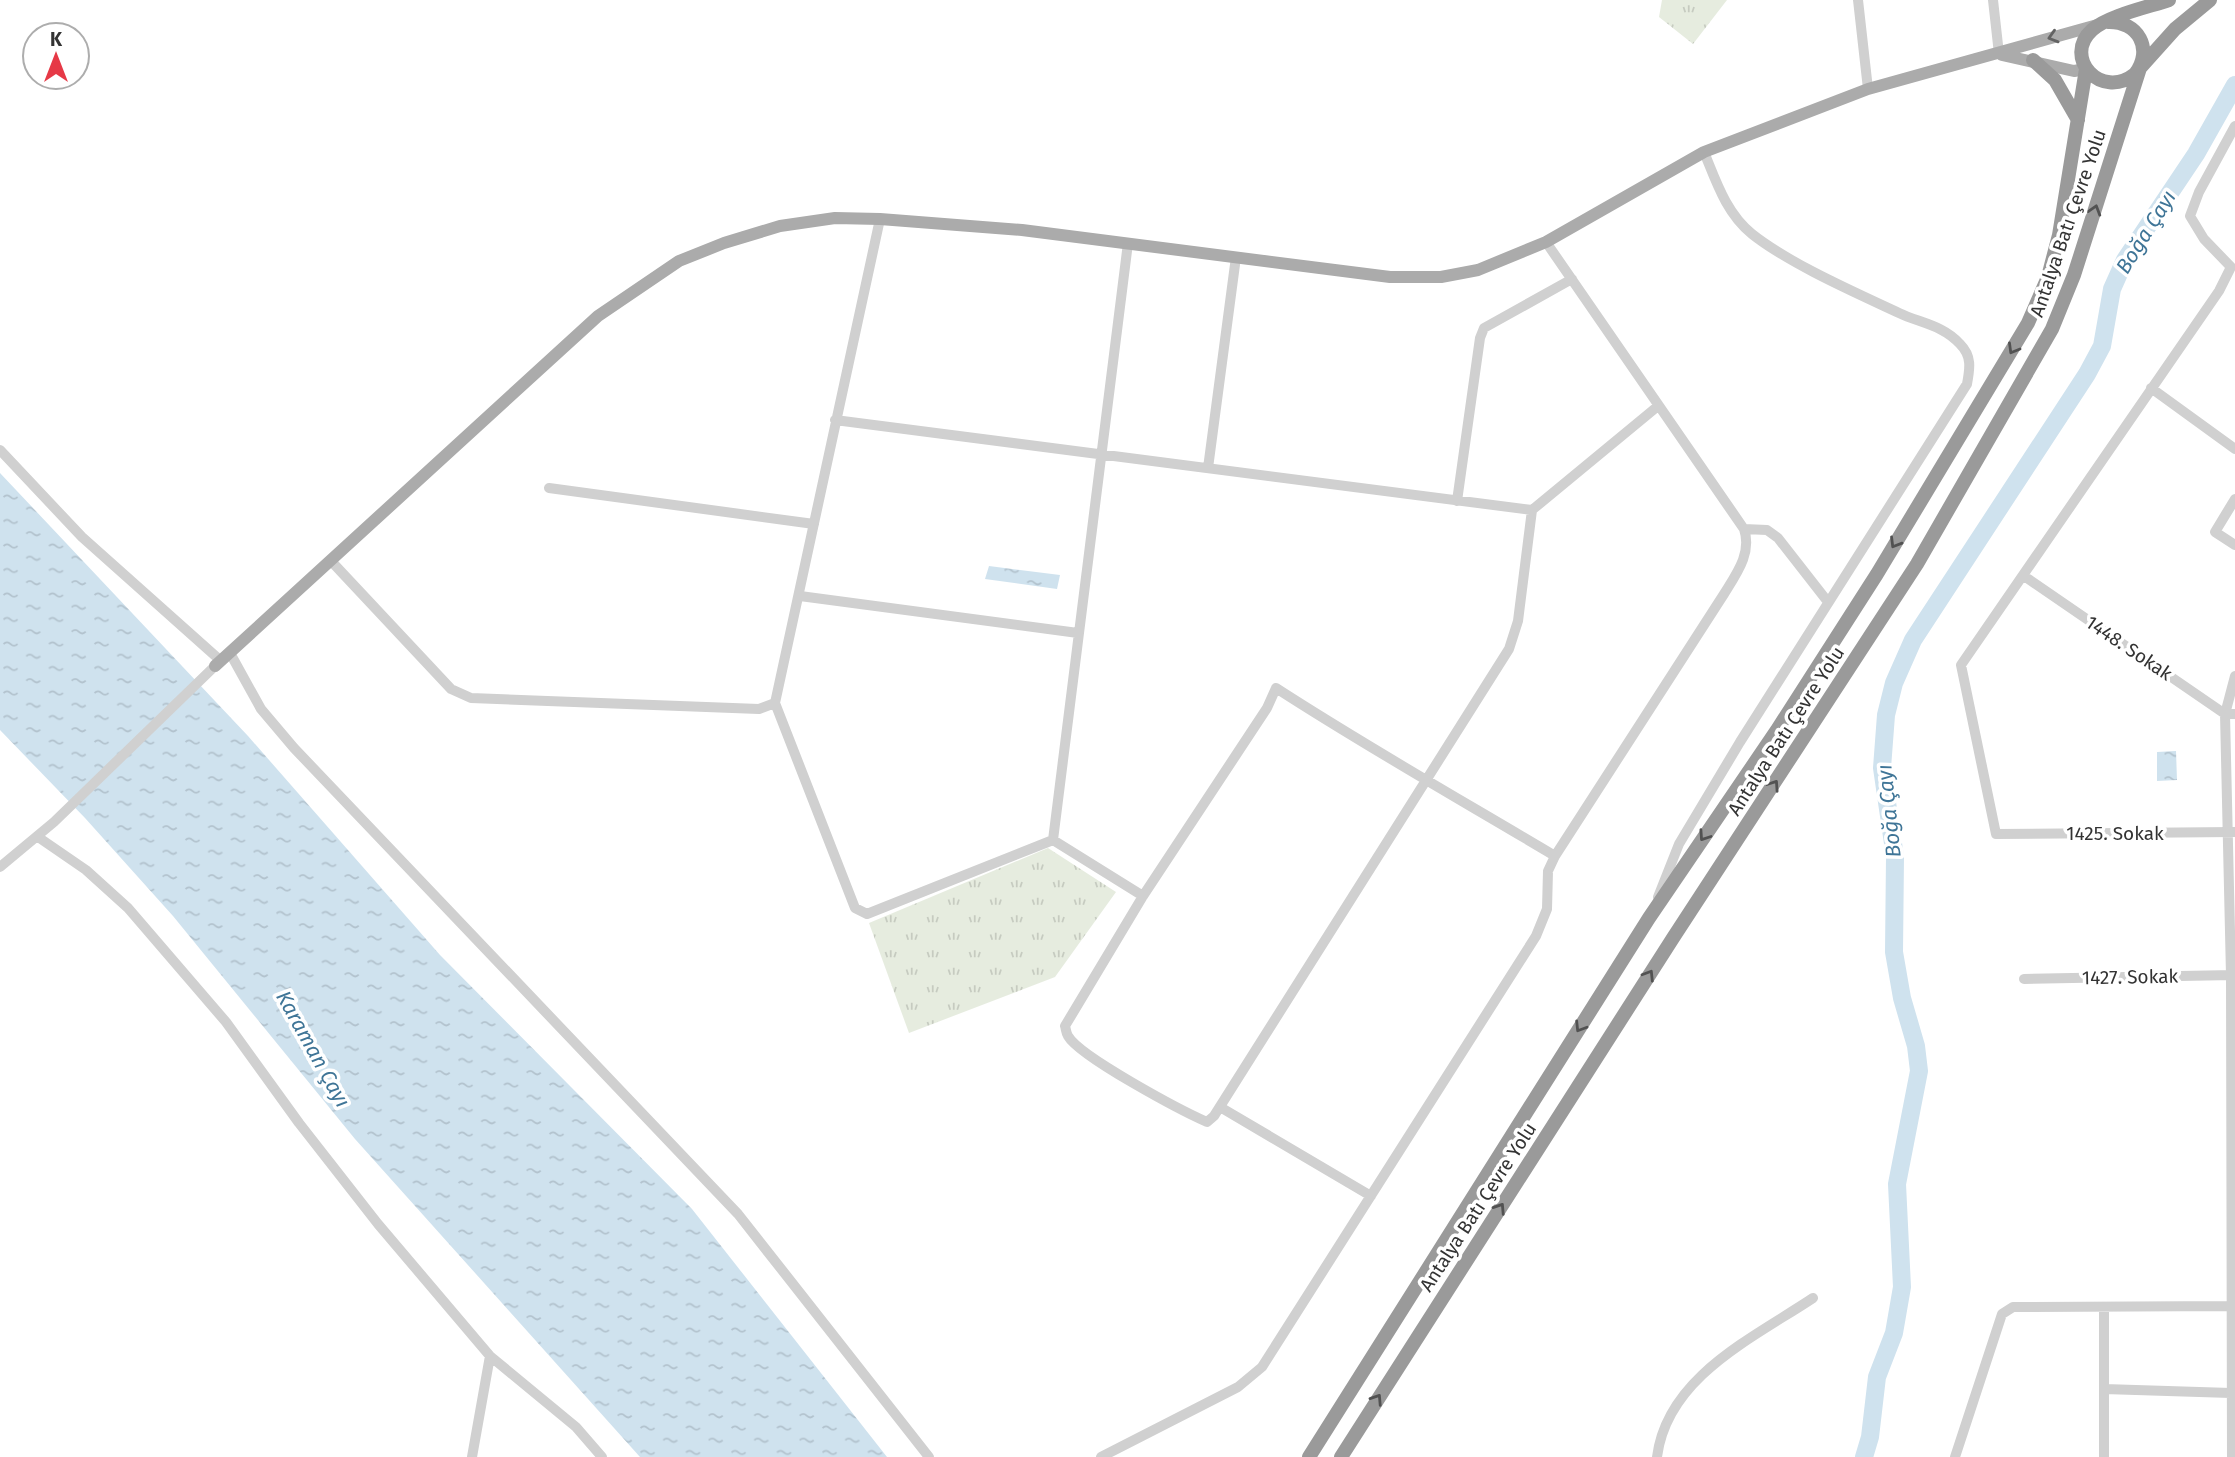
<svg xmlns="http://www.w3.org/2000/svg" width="2235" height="1457" font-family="'Fira Sans',sans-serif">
	<defs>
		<pattern id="grass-tufts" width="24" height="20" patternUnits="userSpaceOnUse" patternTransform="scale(1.75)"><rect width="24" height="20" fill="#e6ecdf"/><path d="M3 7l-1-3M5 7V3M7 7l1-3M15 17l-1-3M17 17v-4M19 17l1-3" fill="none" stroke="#c6cbc0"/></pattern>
		<pattern id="water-ripples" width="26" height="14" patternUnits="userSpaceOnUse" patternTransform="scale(1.75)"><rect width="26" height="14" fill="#cfe2ee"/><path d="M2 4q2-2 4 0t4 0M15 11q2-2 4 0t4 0" fill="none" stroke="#b2c2cd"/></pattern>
	</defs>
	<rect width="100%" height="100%" fill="#fff"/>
	<path fill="url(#grass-tufts)" d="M1662,0h65l-34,44 -34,-27z
		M1048,848l68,44 -61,85 -146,56 -40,-110z"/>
	<path fill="url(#water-ripples)" d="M0,473l248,263 192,219 252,254 195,248h-247l-285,-318 -182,-223 -88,-98 -85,-88z
		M989,566l71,9 -3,14 -72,-10z
		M2176,751l1,29 -20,1v-29z"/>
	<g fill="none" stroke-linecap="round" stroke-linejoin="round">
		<path stroke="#cfe2ee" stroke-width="18" d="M1864,1457l6,-20 7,-60 17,-44 8,-46 -5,-103 22,-113 -3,-25 -14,-48 -8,-46 1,-95 -13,-89 4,-53 8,-32 19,-43 174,-266 15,-28 10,-57 13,-29 71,-106 39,-69"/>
		<path stroke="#d0d0d0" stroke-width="10" d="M1858,0l10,89
			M1993,0l6,54
			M2235,126l-36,66 -9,24 14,23 27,28 -12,24 -258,374 35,169 239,-2
			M1128,243l-75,597 90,56
			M2151,388l84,61
			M835,420l697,90
			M0,450l82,87 139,124
			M1208,468l28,-211
			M549,488l265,36
			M2235,499l-20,33 20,13
			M1457,501l23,-163 4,-10 88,-49
			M1744,529l23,1 11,8 50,64
			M332,562l119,127 20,9 288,11 16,-6 105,-484
			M2024,576l201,138h10
			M800,596l278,37
			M230,653l31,56 33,39 444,466 191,243
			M775,703l80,205 12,6 186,-74
			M38,837l48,33 42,38 98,114 73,101 79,101 112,132 -18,101
			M1555,856c-94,-56 -188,-109 -279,-168l-9,20 -124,188 -78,130c1,3 1,7 3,10 12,21 114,75 139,86l7,-6 295,-467 9,-28 14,-111 126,-104
			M0,867l54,-45 161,-156
			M1658,897l21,-53 61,-102 227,-358c3,-16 5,-28 -7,-40 -17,-19 -40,-21 -61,-31 -45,-21 -109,-49 -147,-79 -26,-21 -36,-53 -48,-82
			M2024,979l210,-4
			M1220,1107l151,89
			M2104,1307v150
			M490,1356l86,71 26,30
			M2104,1389l127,4
			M1101,1457l137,-70 24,-20 274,-431 11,-27 1,-38 7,-15 169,-262c13,-21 28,-41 20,-65l-198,-287
			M1657,1457c10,-80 96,-119 156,-159
			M1955,1457l47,-143 11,-7 221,-1
			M2232,1457l-1,-482 -6,-261 10,-38"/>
		<path stroke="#ababab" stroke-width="12" d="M2002,55l72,16 12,-2
			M215,666l383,-350 81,-55 45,-18 56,-17 55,-8 45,1 142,11 368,47h51l37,-7 68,-28 158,-90 164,-63 233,-65"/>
		<path stroke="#9a9a9a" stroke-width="14" d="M2108,22c30,-1 46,27 27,52 -34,27 -73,-17 -43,-44 15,-14 56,-23 77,-30
			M2033,60l22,20 23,40
			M1309,1457l340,-539 128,-188 100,-156 151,-251 20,-46 11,-42 27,-166
			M1341,1457l332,-519 244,-374 135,-235 22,-54 66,-207 35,-39 35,-29"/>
	</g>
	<defs><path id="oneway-chevron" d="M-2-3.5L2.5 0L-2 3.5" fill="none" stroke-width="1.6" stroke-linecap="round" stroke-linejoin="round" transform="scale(1.75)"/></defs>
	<use stroke="#636363" href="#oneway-chevron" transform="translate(2053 37) rotate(163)"/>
	<g stroke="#525252">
		<use href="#oneway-chevron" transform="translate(2095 210) rotate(-73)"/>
		<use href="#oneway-chevron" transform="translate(2013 349) rotate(120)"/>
		<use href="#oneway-chevron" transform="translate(1895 543) rotate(121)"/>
		<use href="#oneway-chevron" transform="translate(1774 785) rotate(-56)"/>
		<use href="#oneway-chevron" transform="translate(1704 836) rotate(124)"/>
		<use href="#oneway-chevron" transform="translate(1649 975) rotate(-58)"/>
		<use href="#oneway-chevron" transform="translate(1580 1027) rotate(122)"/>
		<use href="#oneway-chevron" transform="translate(1500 1208) rotate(-57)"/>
		<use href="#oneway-chevron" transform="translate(1377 1399) rotate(-57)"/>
	</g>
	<g text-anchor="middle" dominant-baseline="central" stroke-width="7" stroke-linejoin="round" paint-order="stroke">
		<g font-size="19" fill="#333" stroke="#fff">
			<text transform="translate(2068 223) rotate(-71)">Antalya Batı Çevre Yolu</text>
			<text transform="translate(2129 648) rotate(34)">1448. Sokak</text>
			<text transform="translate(1786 731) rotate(-57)">Antalya Batı Çevre Yolu</text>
			<text x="2115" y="833">1425. Sokak</text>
			<text transform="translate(2130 977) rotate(-1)">1427. Sokak</text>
			<text transform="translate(1478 1207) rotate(-57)">Antalya Batı Çevre Yolu</text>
		</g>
		<g font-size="21" font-style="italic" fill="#3f7597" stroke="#fff">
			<text transform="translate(2146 232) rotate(-58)">Boğa Çayı</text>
			<text transform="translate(1889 811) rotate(-96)">Boğa Çayı</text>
			<text transform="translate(313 1049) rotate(61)">Karaman Çayı</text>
		</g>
	</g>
	<g transform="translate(56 56)"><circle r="33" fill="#ffffff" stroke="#adadad" stroke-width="2"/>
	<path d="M0-5L12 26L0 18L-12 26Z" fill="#e63946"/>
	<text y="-10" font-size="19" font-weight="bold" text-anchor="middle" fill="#333333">K</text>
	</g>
</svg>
